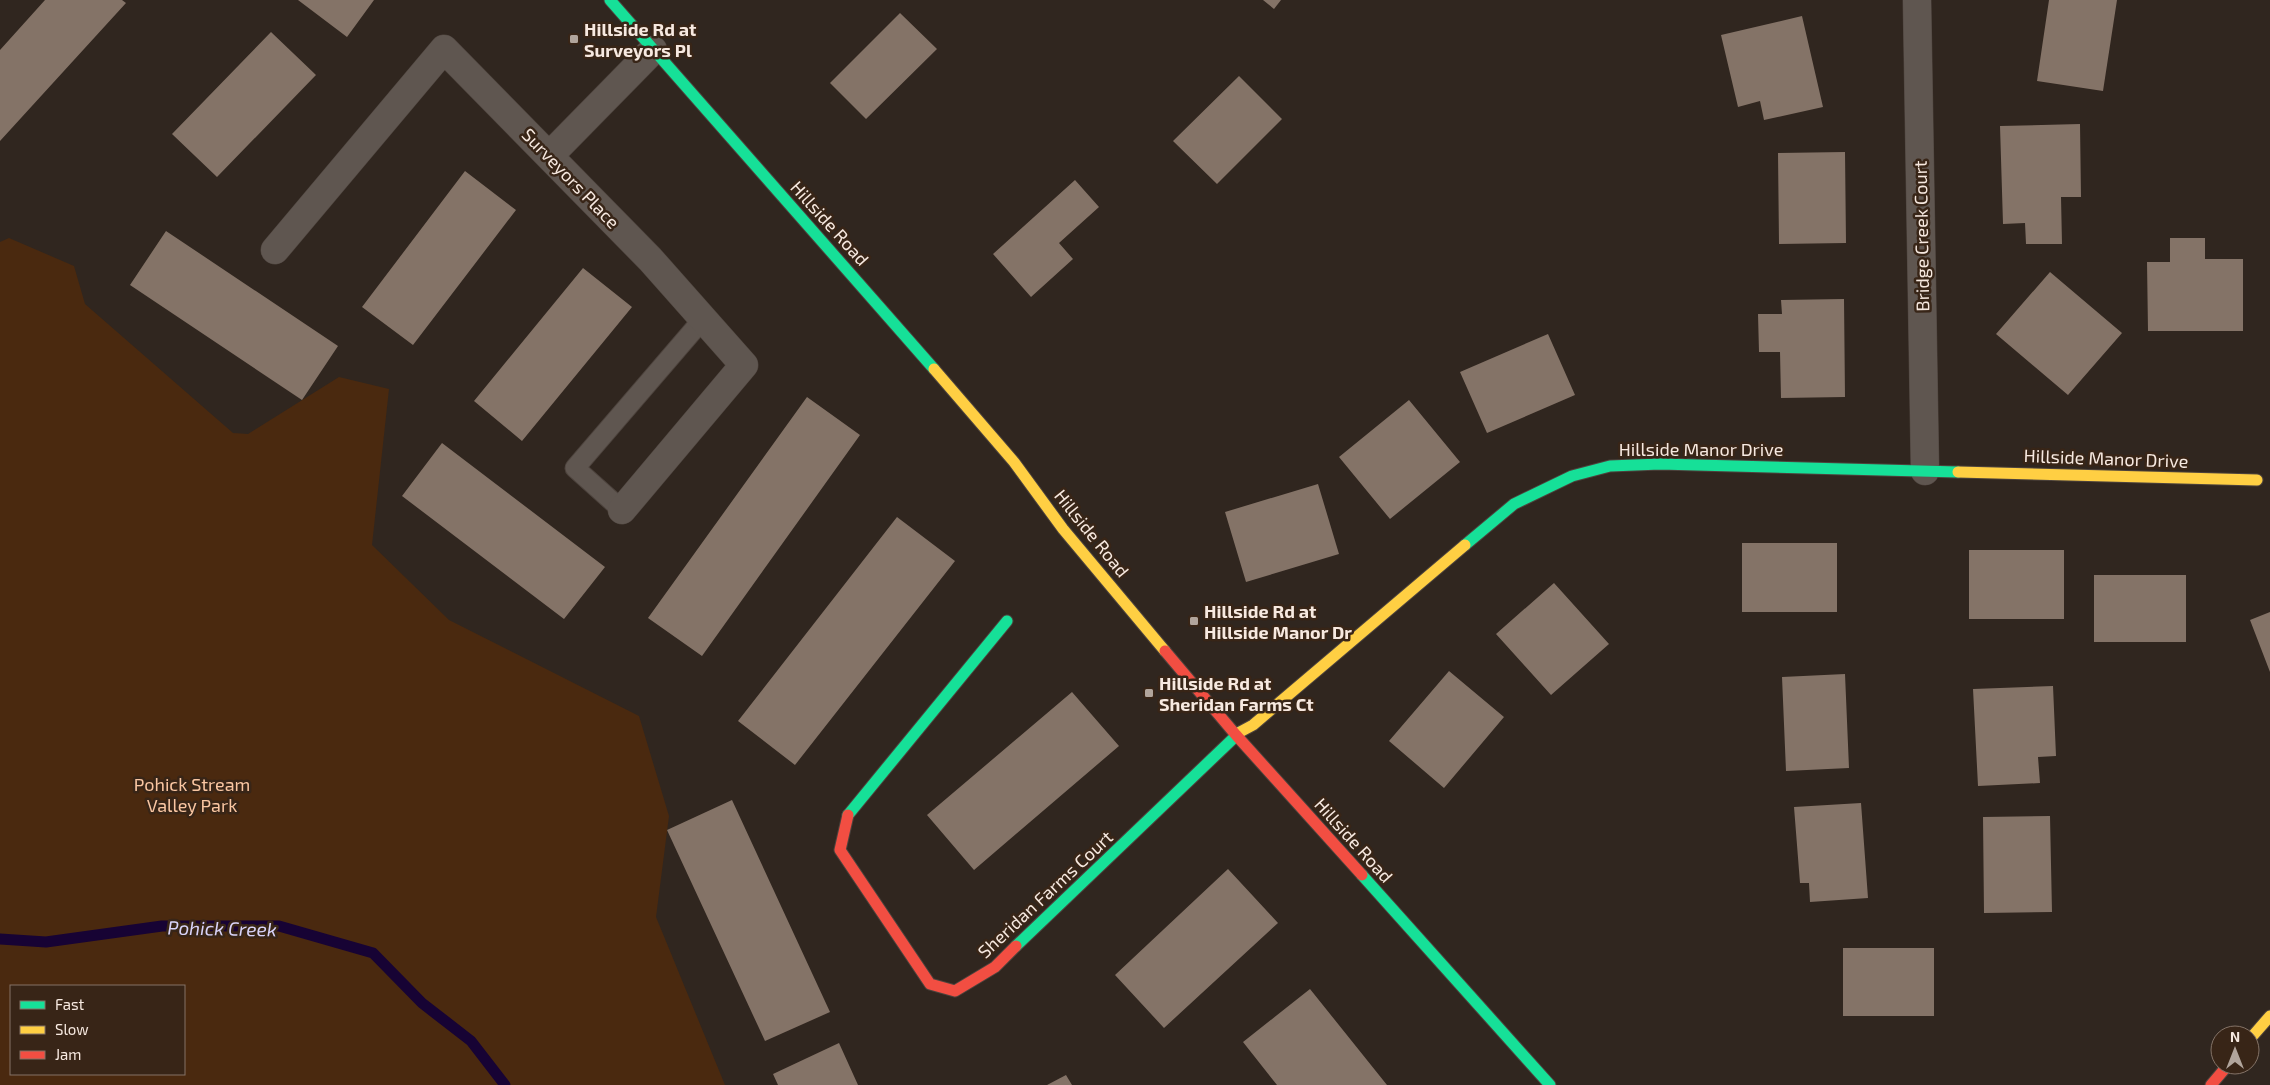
<svg xmlns="http://www.w3.org/2000/svg" width="2270" height="1085" font-family="'Exo 2',sans-serif">
	<rect width="100%" height="100%" fill="#30261f"/>
	<path fill="#4a290f" fill-rule="evenodd" d="M9,238l65,28 11,38 148,129 15,1 91,-57 50,12 -17,156 77,75 190,96 30,100 -13,101 69,168h-725v-843zM11,986h173v88h-173z"/>
	<g fill="none" stroke-linecap="round" stroke-linejoin="round">
		<path stroke="#170334" stroke-width="11" d="M0,939l46,3 116,-16h117l94,27 49,50 49,38 34,44"/>
	</g>
	<path fill="#847367" d="M45,0h77l4,3 -126,138v-91z
		M298,0h76l-27,37z
		M1263,0h18l-7,9z
		M2049,0h68l-14,91 -66,-10z
		M900,13l37,36 -71,70 -36,-36z
		M1802,16l21,91 -59,13 -4,-19 -22,6 -17,-72z
		M271,32l45,43 -99,102 -45,-43z
		M1239,76l43,43 -65,65 -44,-43z
		M2080,124l1,73h-20l1,47h-36l-1,-21 -22,1 -3,-98z
		M1845,152l1,91 -67,1 -1,-91z
		M465,171l51,39 -103,135 -51,-38z
		M1075,180l24,27 -40,36 14,16 -42,38 -38,-43z
		M166,231l172,115 -36,54 -172,-115z
		M2170,238h35v21h38v72h-95l-1,-69h23z
		M583,268l49,39 -110,134 -48,-40z
		M2050,272l72,61 -54,62 -72,-61z
		M1844,299l1,98 -64,1 -1,-46h-21l-1,-38h24l-1,-14z
		M1548,334l27,61 -88,38 -27,-61z
		M807,397l53,38 -158,221 -54,-38z
		M1409,400l51,62 -70,57 -51,-62z
		M442,443l163,124 -41,52 -162,-123z
		M1318,484l21,70 -93,28 -21,-70z
		M897,517l58,44 -160,204 -57,-44z
		M1742,543h95v69h-95z
		M1969,550h95v69h-95z
		M2094,575h92v67h-92z
		M1554,583l55,61 -58,51 -55,-61z
		M2270,612v60l-20,-52z
		M1449,671l55,46 -60,71 -55,-47z
		M1845,674l4,94 -63,3 -4,-94z
		M2053,686l3,70 -18,1 2,26 -62,3 -5,-97z
		M1072,692l47,54 -145,124 -47,-55z
		M732,800l98,212 -65,29 -98,-211z
		M1861,803l7,95 -58,4 -1,-19h-9l-6,-76z
		M2050,816l2,96 -68,1 -1,-96z
		M1228,869l50,54 -114,105 -49,-53z
		M1843,948h91v68h-91z
		M1310,989l77,96h-110l-34,-43z
		M839,1043l19,42h-80l-5,-11z
		M1066,1075l6,10h-25z"/>
	<g fill="none" stroke-linecap="round" stroke-linejoin="round">
		<defs>
			<path id="lane" d="M622,510l-47,-42 128,-149"/>
			<path id="street" d="M1917,1l8,470
				M550,155l103,-105
				M275,250l169,-201 206,210 94,106 -122,145"/>
			<path id="fast" d="M610,0l324,369
				M1465,545l49,-41 58,-28 38,-10 50,-2 298,8
				M848,815l159,-194
				M1362,875l188,210
				M1016,946l224,-214"/>
			<path id="slow" d="M934,369l80,93 49,67 102,122
				M1958,472l299,8
				M1240,732l13,-7 212,-180
				M2250,1039l20,-23"/>
			<path id="jam" d="M1165,651l71,84 126,140
				M848,815l-8,35 90,134 25,7 40,-24 21,-21
				M2211,1085l17,-20"/>
		</defs>
		<use href="#lane" stroke="#4d433d" stroke-width="21"/>
		<use href="#street" stroke="#4d433d" stroke-width="29"/>
		<use href="#fast" stroke="#4d433d" stroke-width="13"/>
		<use href="#slow" stroke="#4d433d" stroke-width="13"/>
		<use href="#jam" stroke="#4d433d" stroke-width="13"/>
		<use href="#lane" stroke="#5f5650" stroke-width="19"/>
		<use href="#street" stroke="#5f5650" stroke-width="28"/>
		<use href="#fast" stroke="#16e098" stroke-width="11"/>
		<use href="#slow" stroke="#ffcf43" stroke-width="11"/>
		<use href="#jam" stroke="#f24e42" stroke-width="11"/>
	</g>
	<g fill="#b1a59c" stroke="#382517" stroke-width="2">
		<rect x="569" y="34" width="10" height="10" rx="2.5"/>
		<rect x="1189" y="616" width="10" height="10" rx="2.5"/>
		<rect x="1144" y="688" width="10" height="10" rx="2.5"/>
	</g>
	<g text-anchor="middle" dominant-baseline="central" stroke-width="5" stroke-linejoin="round" paint-order="stroke">
		<g font-size="18" font-weight="bold" fill="#f7e9e0" stroke="#382517" text-anchor="start">
			<text x="584" y="29">Hillside Rd at<tspan x="584" dy="21">Surveyors Pl</tspan></text>
			<text x="1204" y="611">Hillside Rd at<tspan x="1204" dy="21">Hillside Manor Dr</tspan></text>
			<text x="1159" y="683">Hillside Rd at<tspan x="1159" dy="21">Sheridan Farms Ct</tspan></text>
		</g>
		<g font-size="18" fill="#f7e9e0" stroke="#382517">
			<text transform="translate(571 178) rotate(46)">Surveyors Place</text>
			<text transform="translate(830 223) rotate(48)">Hillside Road</text>
			<text transform="translate(1921 236) rotate(-91)">Bridge Creek Court</text>
			<text x="1701" y="449">Hillside Manor Drive</text>
			<text transform="translate(2106 458) rotate(2)">Hillside Manor Drive</text>
			<text transform="translate(1092 533) rotate(51)">Hillside Road</text>
			<text transform="translate(1354 840) rotate(48)">Hillside Road</text>
			<text transform="translate(1045 894) rotate(-43)">Sheridan Farms Court</text>
		</g>
		<g font-size="18" fill="#fac6a2" stroke="#382517">
			<text x="192" y="784">Pohick Stream<tspan x="192" dy="21">Valley Park</tspan></text>
		</g>
		<g font-size="19" font-style="italic" fill="#d8d3f8" stroke="#382517">
			<text transform="translate(222 928) rotate(1)">Pohick Creek</text>
		</g>
	</g>
	<rect x="10" y="985" width="175" height="90" fill="#382517" stroke="#847367"/>
	<rect x="20" y="1001" width="25" height="8" fill="#16e098" stroke="#847367"/>
	<text x="55" y="1010" font-size="15" fill="#f7e9e0">Fast</text>
	<rect x="20" y="1026" width="25" height="8" fill="#ffcf43" stroke="#847367"/>
	<text x="55" y="1035" font-size="15" fill="#f7e9e0">Slow</text>
	<rect x="20" y="1051" width="25" height="8" fill="#f24e42" stroke="#847367"/>
	<text x="55" y="1060" font-size="15" fill="#f7e9e0">Jam</text>
	<g transform="translate(2235 1050)"><circle r="24" fill="#382517" stroke="#847367"/>
	<path d="M0-4L9 19L0 12L-9 19Z" fill="#b1a59c"/>
	<text y="-8" font-size="14" font-weight="bold" text-anchor="middle" fill="#f7e9e0">N</text>
	</g>
</svg>
